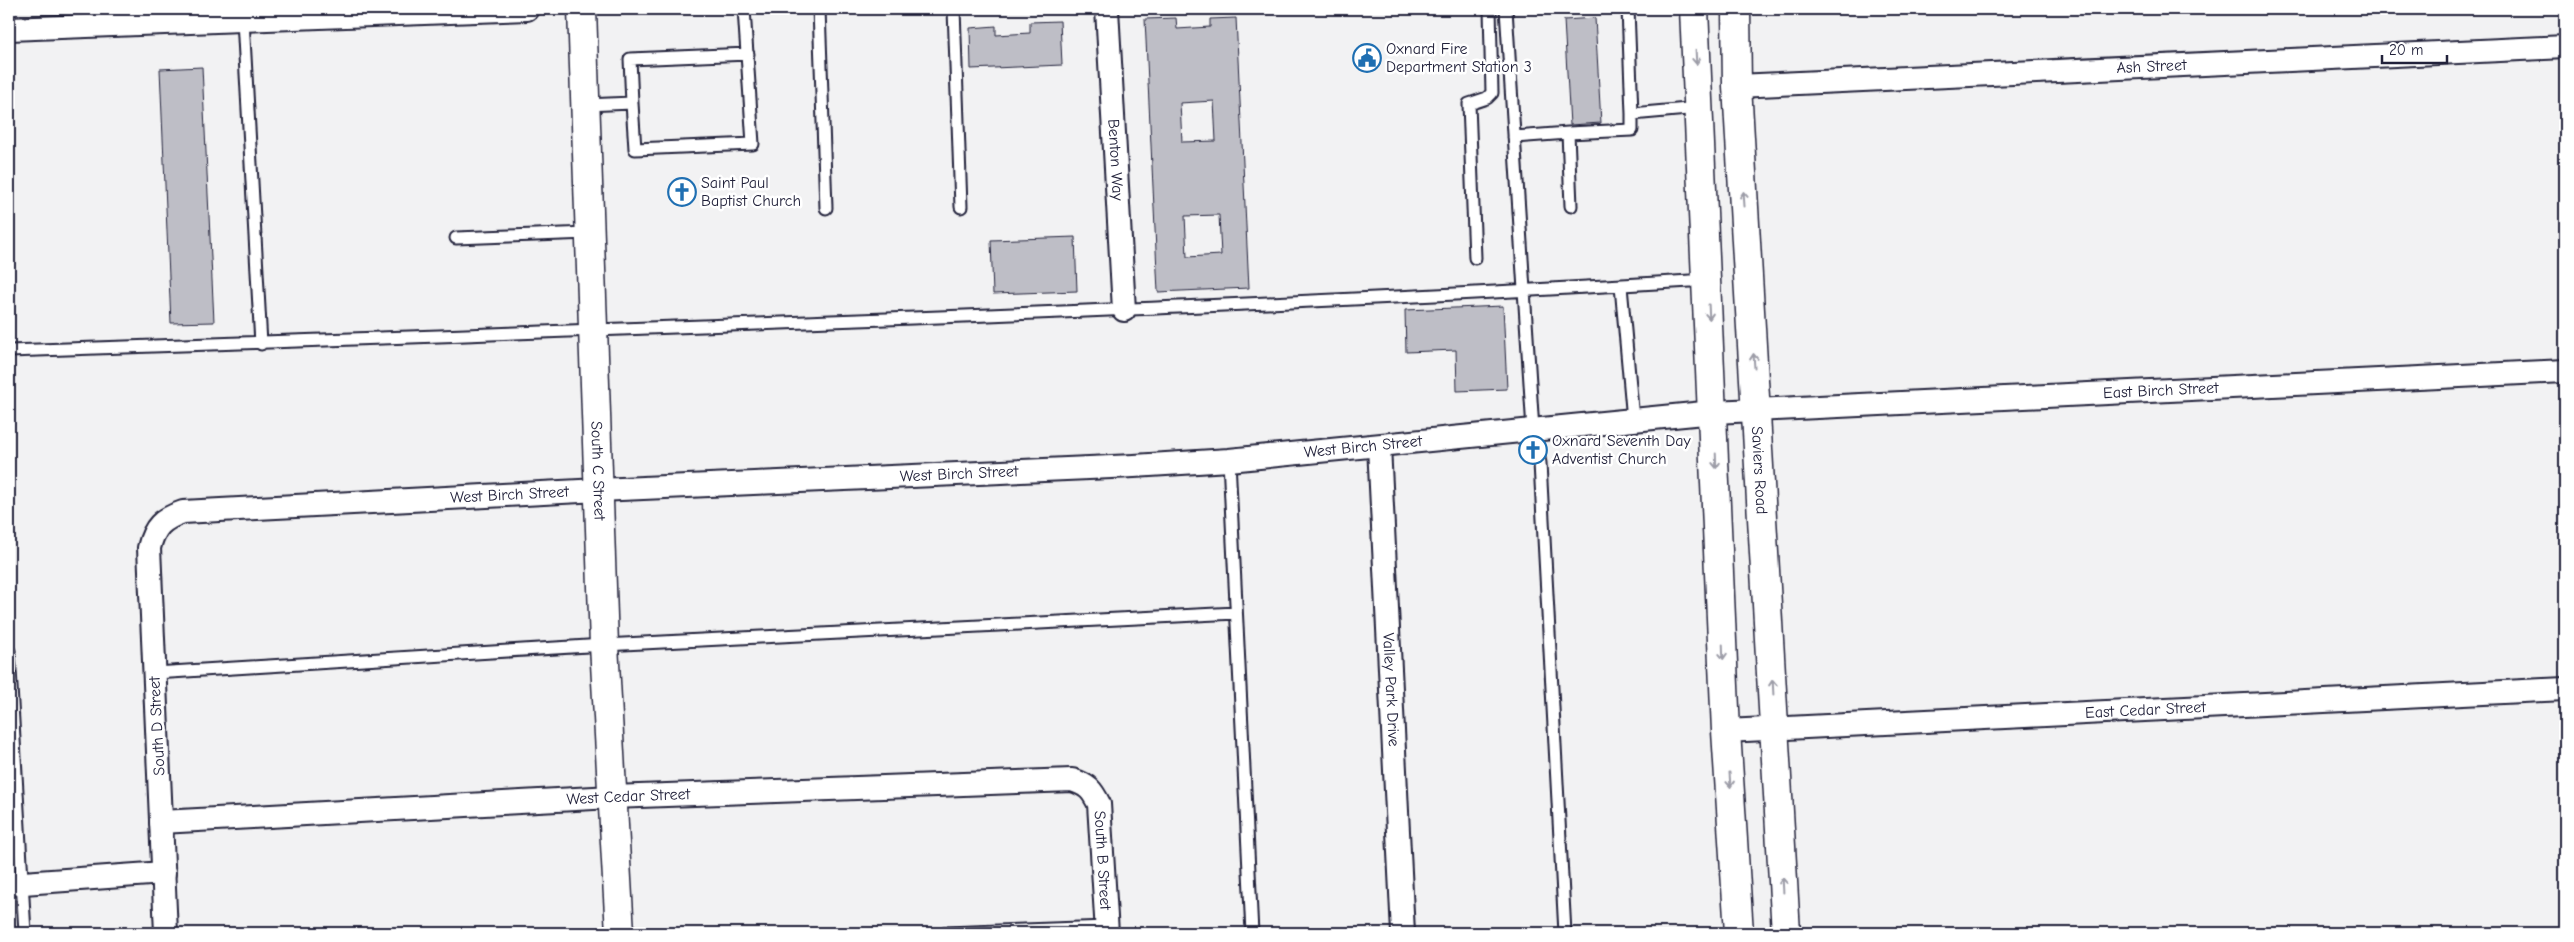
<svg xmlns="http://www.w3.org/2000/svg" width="2574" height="942" font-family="'Comic Neue',sans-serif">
	<rect width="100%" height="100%" fill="#f2f2f3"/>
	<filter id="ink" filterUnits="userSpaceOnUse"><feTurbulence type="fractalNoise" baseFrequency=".02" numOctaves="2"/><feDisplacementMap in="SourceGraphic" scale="10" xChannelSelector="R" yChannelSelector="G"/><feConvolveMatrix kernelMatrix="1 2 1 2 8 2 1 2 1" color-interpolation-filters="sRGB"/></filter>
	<g filter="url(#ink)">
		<path fill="#bebec6" stroke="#22223b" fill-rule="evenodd" d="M1176,18l1,11 33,-2v-8l26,-1 13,270 -91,4 -13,-273zM1214,101l2,40 -34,1 -2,-39zM1219,215l2,40 -34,2 -2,-41z
			M1595,18l6,105 -31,2 -6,-105z
			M1060,21l2,44 -91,4 -1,-41 26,-2v9l34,-2v-11z
			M202,67l12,255 -43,1 -11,-254z
			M1075,237l2,54 -84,3 -2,-54z
			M1503,306l4,83 -50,2 -1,-41 -50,2 -1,-42z"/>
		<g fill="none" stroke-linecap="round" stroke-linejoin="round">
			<defs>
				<path id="lane" d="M819,9l7,199
					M954,9l7,198
					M1506,9l27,421 7,33 25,470
					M1628,9l4,105 67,-6
					M243,20l18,324
					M632,103l-2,-44 118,-5
					M586,105l46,-2 3,46 118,-5 -9,-135
					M1514,137l54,-4
					M1571,206l-3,-73 64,-3v-16
					M456,238l133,-5
					M1475,258l-6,-154 18,-6 5,-5 -2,-84
					M1621,286l12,134
					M9,351c222,-6 444,-16 666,-24 344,-13 688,-26 1032,-47
					M1229,460l23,473
					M9,651l16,282
					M155,673l449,-28 632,-32
					M946,933l161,-6"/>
				<g id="street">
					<path id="s1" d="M1107,9l17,301"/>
					<path d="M9,29l518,-20"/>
					<path id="s2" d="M1737,86l828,-39"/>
					<path id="s3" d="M1379,446l24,487"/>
					<path id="s4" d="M1726,731l839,-42"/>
					<path id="s5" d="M161,822l451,-25 460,-17c16,5 20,10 27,24l8,129"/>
					<path d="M9,884l155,-11"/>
					<path id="s6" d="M166,933l-17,-385c5,-21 13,-29 34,-36l416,-22 535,-24 95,-6 485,-48 851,-41"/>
				</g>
				<g id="secondary">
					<path id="s7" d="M582,9l22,636 16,288"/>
					<path d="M1694,9l32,722 13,202"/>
					<path id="s8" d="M1736,9l1,77 49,847"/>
				</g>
			</defs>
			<use href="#lane" stroke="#22223b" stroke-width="15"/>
			<use href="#street" stroke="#22223b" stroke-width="26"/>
			<use href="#secondary" stroke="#22223b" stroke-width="31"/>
			<use href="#lane" stroke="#fff" stroke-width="11"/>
			<use href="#street" stroke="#fff" stroke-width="22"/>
			<use href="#secondary" stroke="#fff" stroke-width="28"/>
		</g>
		<defs><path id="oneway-shaft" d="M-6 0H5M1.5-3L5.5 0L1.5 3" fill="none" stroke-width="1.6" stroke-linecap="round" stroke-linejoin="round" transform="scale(1.25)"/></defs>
		<g stroke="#9c9ca7">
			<use href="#oneway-shaft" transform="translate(1696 57) rotate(87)"/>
			<use href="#oneway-shaft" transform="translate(1744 199) rotate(-94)"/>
			<use href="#oneway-shaft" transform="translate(1709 312) rotate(87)"/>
			<use href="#oneway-shaft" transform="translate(1754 361) rotate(-94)"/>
			<use href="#oneway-shaft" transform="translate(1716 461) rotate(88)"/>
			<use href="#oneway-shaft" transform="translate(1723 652) rotate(88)"/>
			<use href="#oneway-shaft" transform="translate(1773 687) rotate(-93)"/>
			<use href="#oneway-shaft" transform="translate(1730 780) rotate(86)"/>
			<use href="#oneway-shaft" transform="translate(1783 885) rotate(-93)"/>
		</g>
	</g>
	<defs>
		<symbol id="civic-ring" viewBox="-11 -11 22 22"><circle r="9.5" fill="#fff" stroke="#1f6fb2" stroke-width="1.5"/><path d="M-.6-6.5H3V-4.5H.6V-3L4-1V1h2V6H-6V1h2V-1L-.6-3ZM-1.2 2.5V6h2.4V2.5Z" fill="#1f6fb2"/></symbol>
		<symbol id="church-ring" viewBox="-11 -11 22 22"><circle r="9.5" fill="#fff" stroke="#1f6fb2" stroke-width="1.5"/><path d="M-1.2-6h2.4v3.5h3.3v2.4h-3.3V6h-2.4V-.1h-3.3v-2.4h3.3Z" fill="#1f6fb2"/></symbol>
	</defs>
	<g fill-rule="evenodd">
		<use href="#civic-ring" x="1351" y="42" width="32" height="32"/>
		<use href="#church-ring" x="666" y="176" width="32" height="32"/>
		<use href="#church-ring" x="1517" y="434" width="32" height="32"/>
	</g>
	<g text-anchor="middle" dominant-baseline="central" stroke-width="5" stroke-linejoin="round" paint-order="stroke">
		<g font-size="16" fill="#22223b" stroke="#fff" text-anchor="start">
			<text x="1386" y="49">Oxnard Fire<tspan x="1386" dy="18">Department Station 3</tspan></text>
			<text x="701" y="183">Saint Paul<tspan x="701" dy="18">Baptist Church</tspan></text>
			<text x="1552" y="441">Oxnard Seventh Day<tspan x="1552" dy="18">Adventist Church</tspan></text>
		</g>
		<g font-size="16" fill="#22223b" stroke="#fff">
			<text stroke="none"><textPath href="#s2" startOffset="415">Ash Street</textPath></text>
			<text stroke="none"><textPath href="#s1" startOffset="151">Benton Way</textPath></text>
			<text stroke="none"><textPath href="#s6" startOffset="2420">East Birch Street</textPath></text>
			<text stroke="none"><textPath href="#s6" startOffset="1620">West Birch Street</textPath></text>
			<text stroke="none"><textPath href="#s7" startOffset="462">South C Street</textPath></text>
			<text stroke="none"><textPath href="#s8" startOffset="462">Saviers Road</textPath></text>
			<text stroke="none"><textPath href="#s6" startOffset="1215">West Birch Street</textPath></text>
			<text stroke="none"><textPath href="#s6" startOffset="765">West Birch Street</textPath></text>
			<text stroke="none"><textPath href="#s3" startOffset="244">Valley Park Drive</textPath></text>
			<text stroke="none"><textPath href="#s4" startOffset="420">East Cedar Street</textPath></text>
			<text transform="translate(157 726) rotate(-93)">South D Street</text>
			<text stroke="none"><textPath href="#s5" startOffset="468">West Cedar Street</textPath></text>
			<text stroke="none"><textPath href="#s5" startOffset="1006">South B Street</textPath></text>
		</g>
	</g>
	<rect width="2574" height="942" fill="none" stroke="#fff" stroke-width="30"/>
	<rect x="15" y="15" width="2544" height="912" fill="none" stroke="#22223b" stroke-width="2" filter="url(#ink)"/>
	<path d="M2382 55v8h65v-8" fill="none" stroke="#22223b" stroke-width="2.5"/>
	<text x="2389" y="55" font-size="15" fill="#22223b" stroke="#ffffff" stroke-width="4" paint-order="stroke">20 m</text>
</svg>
